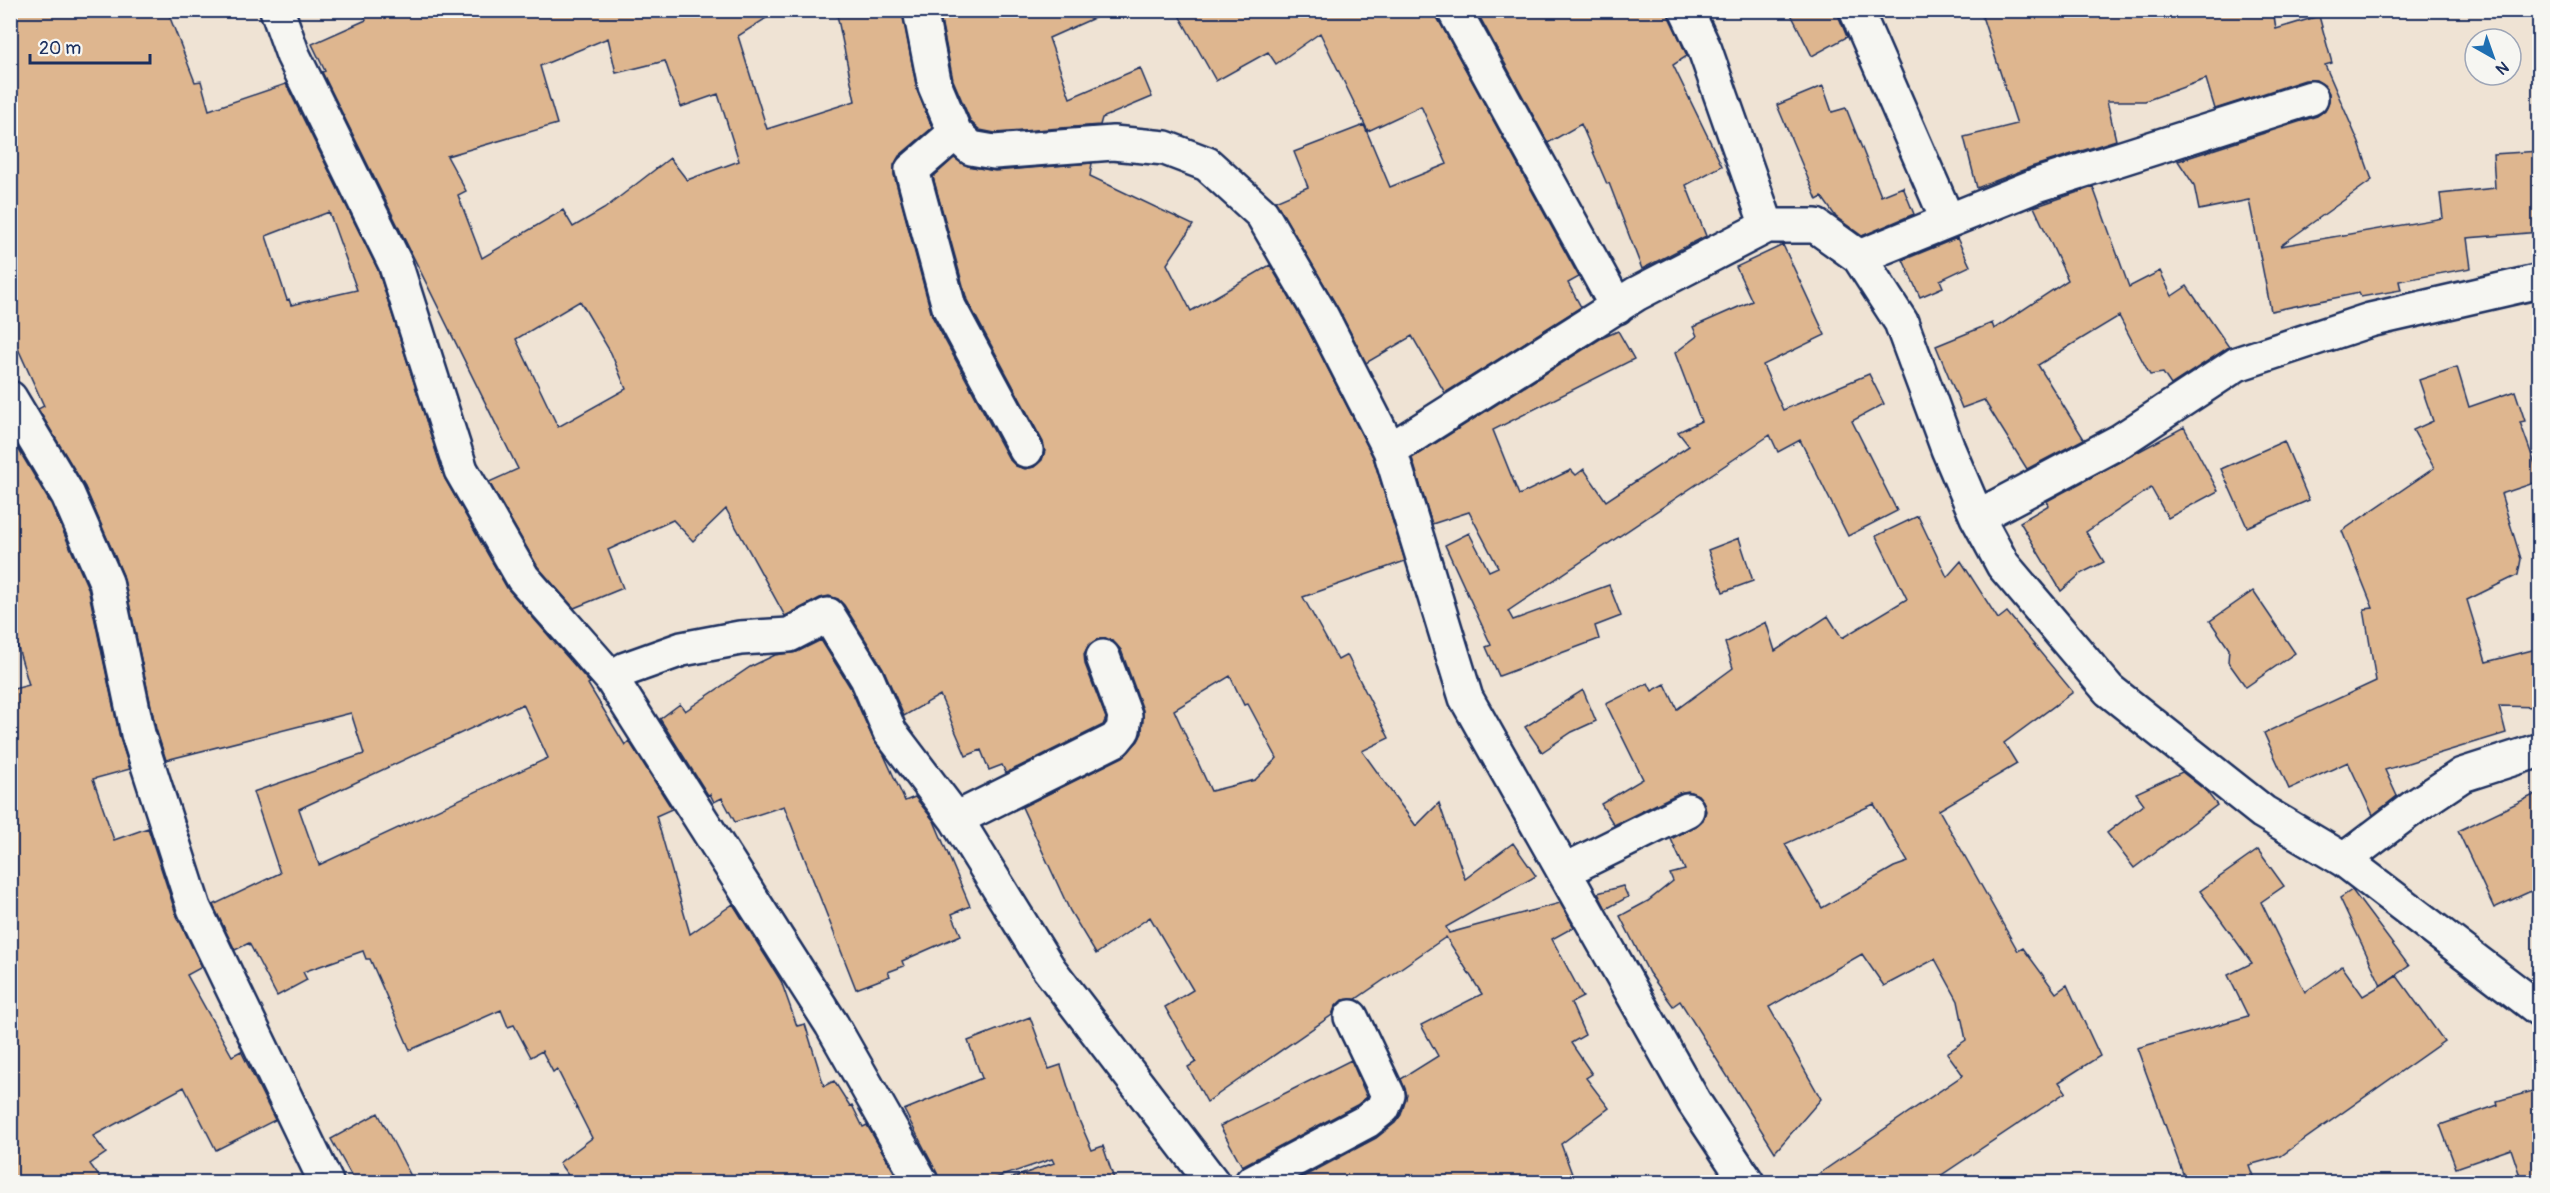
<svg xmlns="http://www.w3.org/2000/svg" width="2550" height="1193" font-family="Pangolin,sans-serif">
	<rect width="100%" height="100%" fill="#efe3d4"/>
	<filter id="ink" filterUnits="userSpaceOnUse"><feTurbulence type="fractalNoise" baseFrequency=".0167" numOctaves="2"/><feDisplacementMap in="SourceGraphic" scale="12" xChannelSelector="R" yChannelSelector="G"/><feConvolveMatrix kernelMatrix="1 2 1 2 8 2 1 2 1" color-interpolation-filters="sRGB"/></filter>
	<g filter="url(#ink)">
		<path fill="#deb68f" stroke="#1b2f5e" stroke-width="1.5" fill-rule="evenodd" d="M10,10h157l28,72 6,-1 8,29 77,-26 92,186 67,209 62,109 83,95 -2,1 37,61 4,-4 43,68 -16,7 34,118 43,-30 48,77 16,45 8,-2 19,62 10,-5 16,25 2,-1 11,22 4,-2 33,57h-327l-14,-19 33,-25 -35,-69 -4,3 -11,-21 -11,6 -17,-32 -6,2 -7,-17 -91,40 -40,-91h-4l-3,-8 -60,21 4,8 -30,16 -28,-53 -14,7 -22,-45 67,-32 -27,-81 111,-38 -13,-41 -185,47 -10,-31 -33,-154 -38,-88 -47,-78 6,-3 -34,-75zM329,212l28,78 -66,15 -2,-6 -2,1 -21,-64zM523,704l25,54 -229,107 -20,-56z
			M362,10h417l-41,26 29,93 88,-28 -19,-91h66l15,80 15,38 -33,28 -5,9v10l38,141 77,143 7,7 9,3 9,-2 8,-7 3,-9 -2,-9 -76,-142 -34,-123 21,-19 14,8 27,5 97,-8 -2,13 103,49 -26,39 24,47 79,-46 36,61 67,131 32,104 -102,36 35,63 9,-5 42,83 -27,13 54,75 23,-23 26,76 48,-36 23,33 -90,51 3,6 111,-30 14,24 -22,12 31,58 -12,6 14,32 -14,8 21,31 -6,4 23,30 -48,36 14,38h-277l-1,-2 79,-42 19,-15 6,-8 6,-20 -6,-16 37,-23 -17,-31 61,-31 -36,-57 -90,62 -14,1 -7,7 -3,8 -125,87 -19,-35 8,-5 -31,-55 28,-17 -43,-73 -54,37 -26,-43 -48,-104 101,-50 15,-16 4,-8 1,-23 -22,-60 -7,-8 -8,-4 -10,2 -8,6 -4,8 1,10 21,54 -3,7 -97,48 -4,-8 -13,5 -8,-20 -15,6 -26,-61 -36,21 -21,-48 -39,-63 -6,-6 -9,-3 -9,2 -35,18 -59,-107 -33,32 -20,-21 -65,30 15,38 -49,20 -36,-41 -49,-85 29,-13 -196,-397 3,-1 -13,-27 54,-24zM608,38l8,35 49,-12 16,46 37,-13 21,67 -52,19 -17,-22 -66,51 -31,18 -10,-17 -81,48 -24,-63 8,-4 -19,-35 110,-32 -17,-58zM580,301l31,52 15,36 -68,38 -42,-88zM1230,676l14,29 4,-1 29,54 -22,22 -44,11 -37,-81z
			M939,10h173l-63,28 21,60 70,-30 12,29 -50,21 -2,7 -105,8 -15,-3 -9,-8 -18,-42z
			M1176,10h259l3,9 141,258 -11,6 13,24 -136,86 -33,-57 -46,27 -28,-55 -63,-107 33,-14 -14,-35 70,-27 26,62 57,-23 -26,-58 -53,25 -48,-98 -44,31 -8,-12 -52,29z
			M1476,10h191l20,46 -14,9 49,101 -36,19 20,51 -64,33 -33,-86 -2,1 -26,-60 -33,19z
			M1789,10h47l11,27 -35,19z
			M1980,10h293l3,19 43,-13 13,47 -7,2 34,78 13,37 -92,66 163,-28 -3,-24 55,-6 -2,-34 47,-3v81l-73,6 4,30 -72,13 2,9 -40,7 -2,-4 -88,18 -22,-111 -50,10 -5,-25 -16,-24 139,-45 8,-6 4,-9v-8l-5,-8 -8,-5h-11l-90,29 -9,-30 -61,22h-38l9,39 -85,27 -54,21 -13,-51 53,-13z
			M1823,86l9,26 14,-4 35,88 22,-9 11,27 -52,22 -26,-19 -14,-20 -5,3 -40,-95z
			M2093,187l36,100 31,-16 12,25 15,-10 42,61 -58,38 -8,-12 -13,2 -31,-59 -81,49 46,74 -57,30 -43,-69 -22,8 -26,-62 56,-23 2,6 74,-49 -34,-73z
			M1957,238l13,28 -30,14 3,7 -23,10 -17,-37z
			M1783,245l42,90 -62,30 20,45 86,-36 15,30 -32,17 45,90 -49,25 -48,-96 -22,12 -8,-17 -262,176 5,9 96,-35 12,31 -26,10 4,13 -100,37 -13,-29 5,-2 -46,-100 24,-12 20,38 9,-4 -29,-55 -37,12 -20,-66 188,-119 18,-8 16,28 -141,71 26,65 52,-25 5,5 8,-6 22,32 83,-55 -11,-14 23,-11 -26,-68 22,-17 -4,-9 59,-26 -16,-34z
			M2457,367l12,40 46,-16 10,30 -5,1 20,56v3l-39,13 20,65 -3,16 -51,25 19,62 54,-14v59l-41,-1 7,27 -121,37 12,26 -24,19 -25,-53 -59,27 -25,-56 112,-52 -12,-72 9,-1 -31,-77 92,-63 -21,-38 20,-9 -14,-41z
			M2184,427l34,64 -50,27 -17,-30 -65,44 18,30 -22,11 -21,18 -41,-69 29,-17 -2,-4z
			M10,435l41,69 37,84 32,150 10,31 -37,10 21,61 34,-12 28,86 26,53 -15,8 45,81 9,-5 34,69 -59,30 -32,-63 -91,49 13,17 -16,11 13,18h-93v-492l19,-5 -19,-64z
			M2284,441l25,59 -62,27 -26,-58z
			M1918,516l29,61 14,-16 37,58 9,-7 66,80 -69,51 13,21 -78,46 79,141 5,-3 33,45 11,-8 33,71 -41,26 7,10 -135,90h-124l156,-107 -16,-22 19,-13 -8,-39 -23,-42 -51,27 -22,-32 -93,53 52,92 -46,53 -95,-151 -7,5 -24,-33 -29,-57 28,-15 25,-20 -3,-7 15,-4 -14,-31 25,-13 7,-6 3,-9 -3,-10 -5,-6 -10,-4 -9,2 -65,32 -13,-21 42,-25 -37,-75 42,-21 4,8 13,-7 12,25 56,-41 -8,-25 41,-21 9,29 53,-35 14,22 65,-39 -31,-63zM1874,804l34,58 -14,5 -72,41 -37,-64z
			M1739,538l14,43 -30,11 -15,-42z
			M2253,591l42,62 -49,34 -18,-25 1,-13 -19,-28z
			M821,640l29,47 23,52 10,14 22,48 10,-4 19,24 36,85 -18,8 9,21 -59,26 2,5 -16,6 2,4 -34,13 -72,-183 -49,16 -13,-24 -8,4 -4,-8 -2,1 -48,-76 20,-15 5,7 65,-44 25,-12 22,-3z
			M1583,690l13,31 -24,11 -30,20 -17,-25z
			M2182,772l24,19 11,14 -83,63 -27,-35 37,-29 -8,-11z
			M2540,792v95l-46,21 -36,-77z
			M2258,850l26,36 -23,16 44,90 37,-26 21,30 34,-20 47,65 -163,115 -32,9 6,17h-69l-49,-134 111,-32 -20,-41 24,-12 -52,-72z
			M1623,886l5,11 -22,12 -8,-16z
			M2352,890l57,76 -28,19 -41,-87z
			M1030,1017l19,52 12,-4 15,48 16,37 11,-4 12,36h-102l-1,-4 42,-15 -2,-4 -68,23h-44l-3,-9 -33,-63 78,-32 -14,-37z
			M1351,1060l16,37 -10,8 -115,61 -22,-40z
			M2540,1089v93h-18l-11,-33 -55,19 -16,-43 58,-20 -1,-4z
			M378,1113l36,69h-59l-24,-43z"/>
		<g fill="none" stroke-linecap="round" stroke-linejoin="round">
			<defs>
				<path id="minor" d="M277,10l16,45 102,208 66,207 62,108 88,100 221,347 89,157
					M920,10l15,76 20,47 16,15 23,4 119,-9 52,5 42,16 55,50 60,103 68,133 76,248 228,404 53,80
					M1454,10l163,297
					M1686,10l19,40 62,176
					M1856,10l92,211
					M955,133l-43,37 37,137 77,143
					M1859,257l178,-72 274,-87
					M10,398l58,97 38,87 32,152 56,174 132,274
					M1390,450l246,-156 131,-68h49l43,31 42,65 47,127 29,68 26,48 106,125 154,122 81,48 196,150
					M1977,517l143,-76 117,-77 133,-44 170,-39
					M611,678l15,-9 56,-20 58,-11 49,-3 39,-20 39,63 23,54 66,87 93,150 163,213
					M956,819l159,-79 8,-10 2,-14 -22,-59
					M2344,860l70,-53 48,-32 78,-25
					M1564,871l123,-61
					M1252,1182l115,-61 16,-13 5,-13 -37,-78"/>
			</defs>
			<use href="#minor" stroke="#1b2f5e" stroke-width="38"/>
			<use href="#minor" stroke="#f6f6f2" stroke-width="33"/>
		</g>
	</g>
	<rect width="2550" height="1193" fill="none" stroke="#f6f6f2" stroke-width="36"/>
	<rect x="18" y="18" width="2514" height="1157" fill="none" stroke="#1b2f5e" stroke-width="2" filter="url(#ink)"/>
	<g transform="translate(2493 57) rotate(140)"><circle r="28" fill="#f6f6f2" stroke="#9ea6b7" stroke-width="1.5"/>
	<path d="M0-4.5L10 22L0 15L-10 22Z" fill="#1f6fb2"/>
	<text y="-9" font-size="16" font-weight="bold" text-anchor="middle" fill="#1b2f5e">N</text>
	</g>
	<path d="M30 54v9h120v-9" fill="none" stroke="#1b2f5e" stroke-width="3"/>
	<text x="39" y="54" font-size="18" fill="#1b2f5e" stroke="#f6f6f2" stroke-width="4.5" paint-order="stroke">20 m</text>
</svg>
